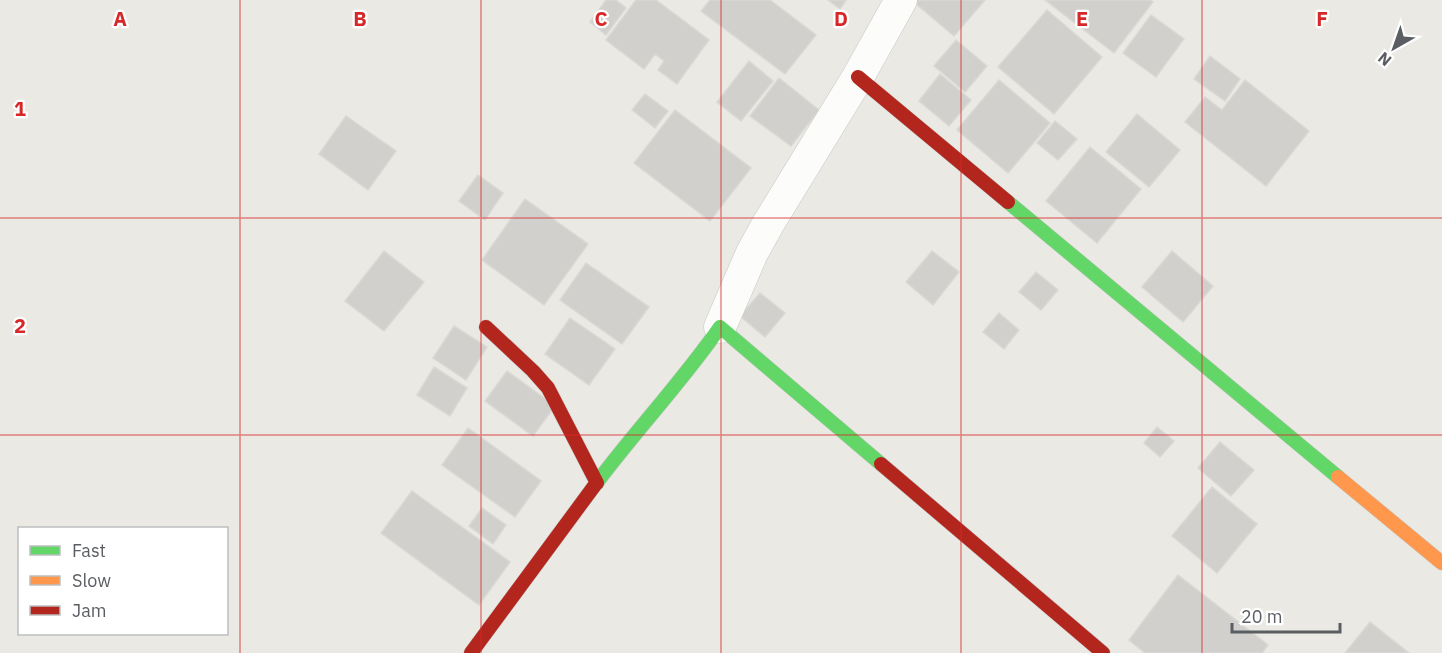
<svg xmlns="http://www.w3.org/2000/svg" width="1442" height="653" font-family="'IBM Plex Sans',sans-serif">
	<rect width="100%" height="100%" fill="#eae9e4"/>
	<path fill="#d1d0cd" stroke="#d9d8d4" stroke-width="1.5" d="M606,0h10l10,8 -20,27 -16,-13z
		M636,0h20l53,40 -32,44 -19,-14 6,-9 -9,-7 -11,15 -38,-29z
		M710,0h60l46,35 -31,39 -84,-63z
		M828,0h18l-6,9z
		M917,0h68l-31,36 -39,-33z
		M1045,0h105l3,2 -39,51z
		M1047,10l55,47 -48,57 -56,-47z
		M1151,15l33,24 -28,38 -33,-24z
		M956,40l31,26 -22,26 -31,-26z
		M1210,56l30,23 -15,22 -31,-22z
		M749,61l24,20 -32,40 -24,-19z
		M940,74l31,26 -22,26 -30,-25z
		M779,78l40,32 -28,36 -41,-30z
		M999,80l51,43 -42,50 -51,-43z
		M1245,80l64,51 -43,55 -81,-64 20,-25 17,13z
		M645,94l23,17 -13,17 -23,-18z
		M675,110l76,58 -41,53 -76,-58z
		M1137,114l43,36 -31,37 -43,-35z
		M346,116l50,35 -28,39 -49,-36z
		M1055,121l22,18 -19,21 -21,-17z
		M1090,147l51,42 -44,54 -51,-42z
		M478,175l25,18 -18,27 -26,-19z
		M525,199l63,45 -44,61 -62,-45z
		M384,251l40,31 -40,49 -39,-30z
		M932,251l27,21 -26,33 -27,-23z
		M1172,251l41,35 -30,36 -41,-35z
		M586,263l63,44 -27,37 -62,-44z
		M1036,272l22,18 -17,20 -22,-18z
		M760,293l25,20 -20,24 -25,-21z
		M999,313l20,17 -15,19 -21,-17z
		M570,318l45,31 -26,36 -44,-31z
		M454,326l33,21 -21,33 -33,-22z
		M434,367l33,21 -17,28 -33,-21z
		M507,371l48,35 -22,30 -48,-35z
		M1157,427l17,14 -14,16 -16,-14z
		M468,428l73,53 -26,36 -73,-52z
		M1220,442l34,28 -23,26 -33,-28z
		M1212,487l45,37 -40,49 -45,-37z
		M412,491l98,71 -31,43 -98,-72z
		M482,508l24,17 -13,19 -24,-18z
		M1178,575l90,70 -6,8h-117l-16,-13z
		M1370,622l39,31h-64z"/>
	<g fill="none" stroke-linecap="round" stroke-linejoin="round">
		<defs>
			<path id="street" d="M720,327l32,-74 16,-29 90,-147 43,-77"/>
			<path id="fast" d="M1008,202l330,275
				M595,485c40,-54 87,-103 125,-158l161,137"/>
			<path id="slow" d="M1338,477l104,86"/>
			<path id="jam" d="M858,77l150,125
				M486,327l47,44 15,17 49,95
				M881,464l222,189
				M471,653l124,-168"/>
		</defs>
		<use href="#street" stroke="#c7c7c6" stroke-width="33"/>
		<use href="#fast" stroke="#c5c6c4" stroke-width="15"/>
		<use href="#slow" stroke="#c5c6c4" stroke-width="15"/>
		<use href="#jam" stroke="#c5c6c4" stroke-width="15"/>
		<use href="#street" stroke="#fcfcfb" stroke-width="32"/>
		<use href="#fast" stroke="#63d668" stroke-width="14"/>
		<use href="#slow" stroke="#ff974d" stroke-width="14"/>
		<use href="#jam" stroke="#b3261e" stroke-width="14"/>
	</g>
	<path fill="none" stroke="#d62828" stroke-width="1.5" stroke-opacity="0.55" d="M240,0v653M481,0v653M721,0v653M961,0v653M1202,0v653M0,218h1442M0,435h1442"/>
	<g font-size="20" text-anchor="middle" font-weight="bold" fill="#d62828" stroke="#fff" stroke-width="4.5" stroke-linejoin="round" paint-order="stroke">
		<text x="120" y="26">A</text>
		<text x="360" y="26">B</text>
		<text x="601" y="26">C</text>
		<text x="841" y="26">D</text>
		<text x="1082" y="26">E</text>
		<text x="1322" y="26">F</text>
		<text x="20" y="116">1</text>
		<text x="20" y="333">2</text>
	</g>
	<rect x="18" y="527" width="210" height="108" fill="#ffffff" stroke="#bdbec0" stroke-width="1.5"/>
	<rect x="30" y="546" width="30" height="9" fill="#63d668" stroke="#bdbec0" stroke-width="1.5"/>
	<text x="72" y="557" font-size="18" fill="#5a5d62">Fast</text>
	<rect x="30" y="576" width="30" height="9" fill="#ff974d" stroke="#bdbec0" stroke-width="1.5"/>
	<text x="72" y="587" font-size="18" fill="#5a5d62">Slow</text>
	<rect x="30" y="606" width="30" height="9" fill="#b3261e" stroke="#bdbec0" stroke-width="1.5"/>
	<text x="72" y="617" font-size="18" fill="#5a5d62">Jam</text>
	<g transform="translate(1394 48) rotate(220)" stroke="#ffffff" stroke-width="4.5" paint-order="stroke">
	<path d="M0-4.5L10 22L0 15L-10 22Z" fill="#5a5d62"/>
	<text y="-9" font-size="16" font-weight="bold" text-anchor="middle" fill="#5a5d62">N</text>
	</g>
	<path d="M1232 623v9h108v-9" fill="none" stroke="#5a5d62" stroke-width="3"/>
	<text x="1241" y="623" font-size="18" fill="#5a5d62" stroke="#ffffff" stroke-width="4.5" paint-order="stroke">20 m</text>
</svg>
